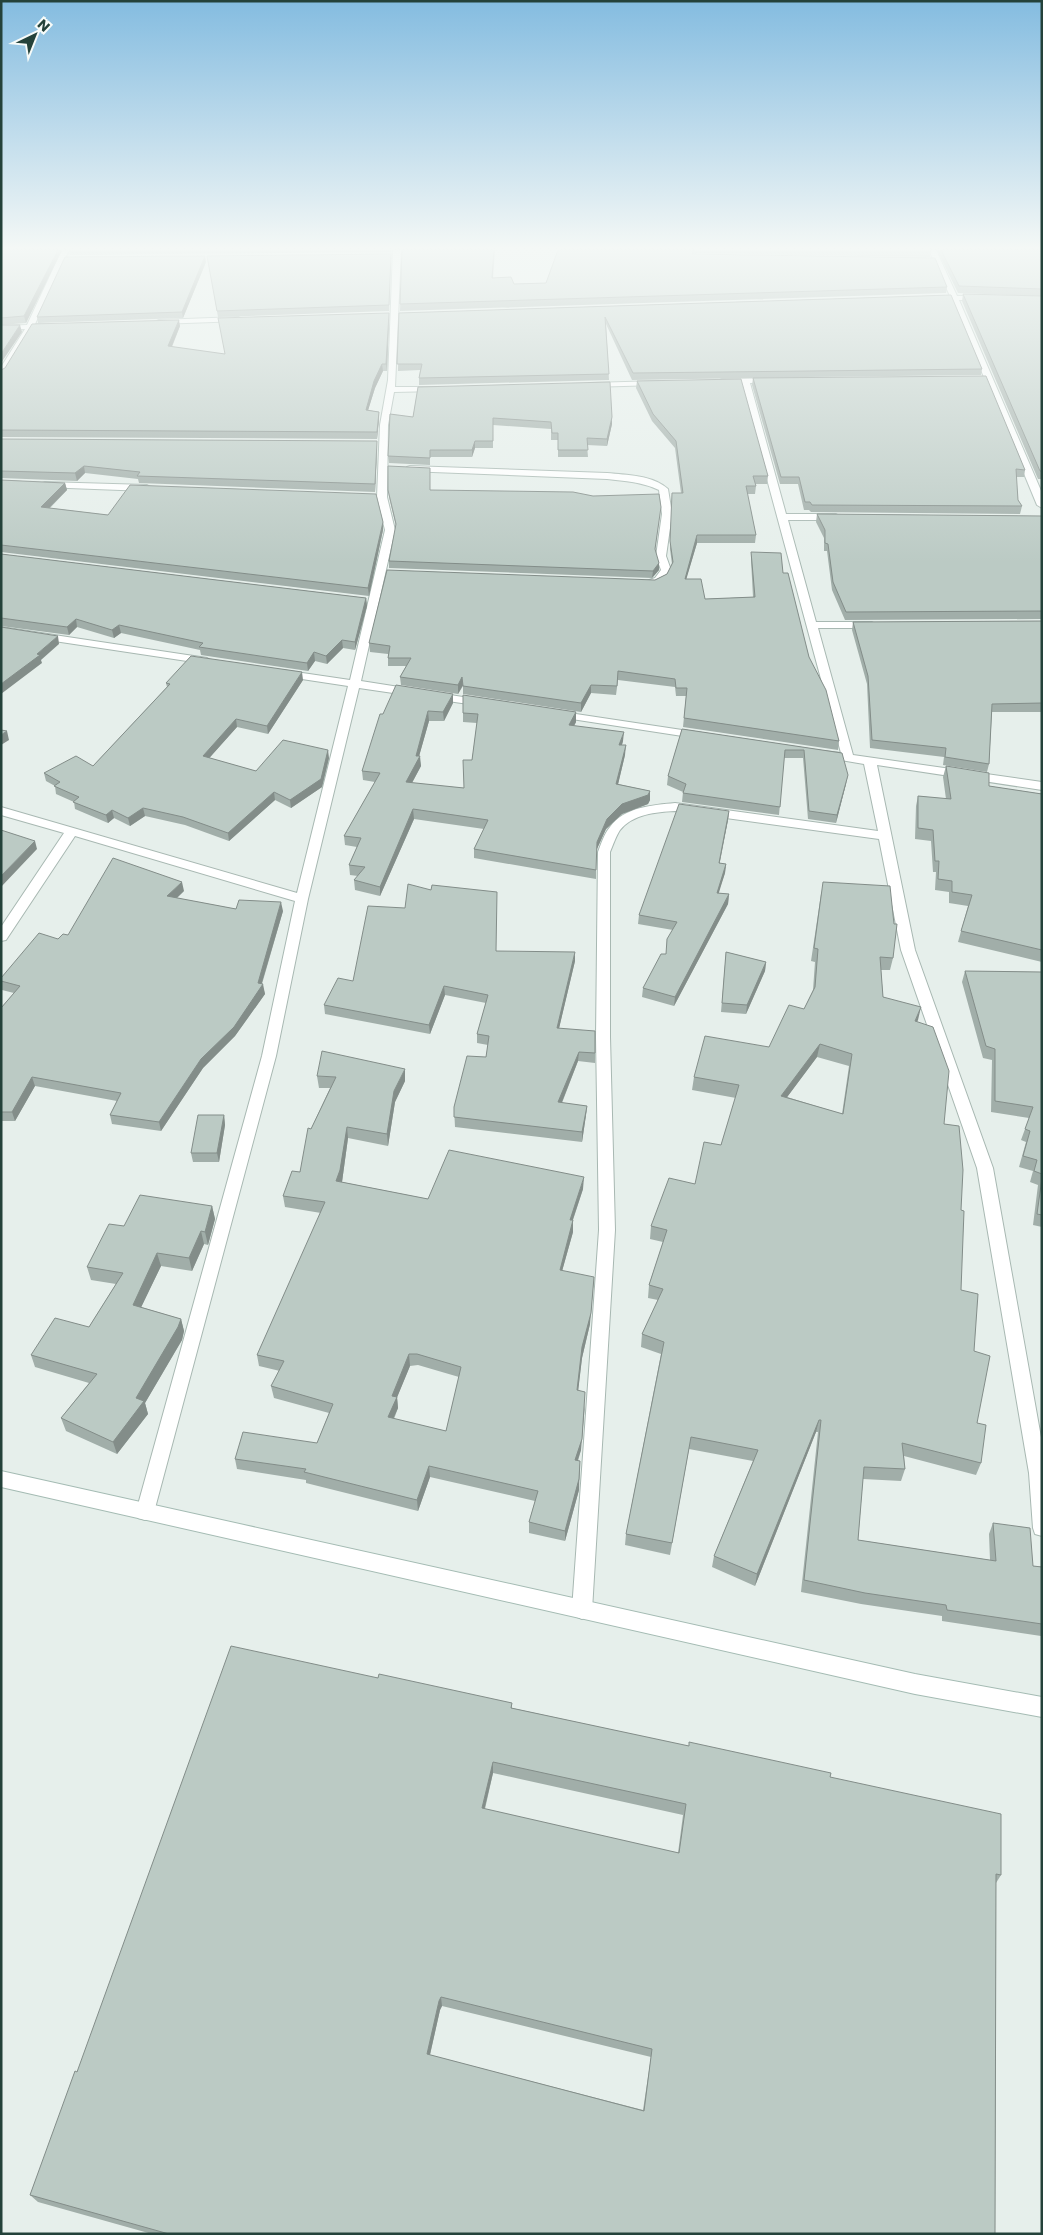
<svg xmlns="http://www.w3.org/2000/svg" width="1043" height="2235" font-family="Poppins,sans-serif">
	<rect width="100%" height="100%" fill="#e6efeb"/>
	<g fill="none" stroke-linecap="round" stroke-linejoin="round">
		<defs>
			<path id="street" d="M62,250h7l-34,74h16l4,2 -4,2 -18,1 -28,45 -4,2v-9l24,-38 -24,1v-4l26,-1z
				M393,250h8l-6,137h42l4,2 -4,2 -43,1 -6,33 -1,72 8,33 -34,151 121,19 6,3 -6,3 -123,-18 -51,211 -32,157 -122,456 -2,6 -7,2 -7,-2 -2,-6 126,-456 33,-155 -220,-65 -69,104 -5,1v-14l63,-94 -63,-18v-8l296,86 51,-207 -66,-10 -5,-3 5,-3 68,10 35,-150 -8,-33 3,-72 8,-45z
				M929,250h7l21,46h26l4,2 -4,2h-24l83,193v15l-5,-3 -85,-205h-19l-4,-2 4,-2h17z
				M238,317l4,2 -1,2 -82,3 -4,-2 4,-2z
				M775,378l1,2 -4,2 -22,1 36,131h50l5,3 -5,3h-48l28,102h56l5,3 -5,3h-54l35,127 189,27v8l-165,-25 38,185 78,218 49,275v93l-7,-2 -2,-6 -4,-55 -52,-305 -76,-218 -22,-111 -204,-28c-19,1 -42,3 -55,19 -4,6 -7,15 -10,22v185l5,193 -23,380 -3,6 -7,3 -7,-3 -3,-6 27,-380 -3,-193 2,-185c3,-8 6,-18 12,-25 14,-20 43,-22 65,-24l203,28 -14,-67 -41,-7 -6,-3 6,-3 18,2 -100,-370h-19l-4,-2 4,-2z
				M660,381v4h-3l-67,2 -4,-2 4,-2z
				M410,466l197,7c19,2 46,2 61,16l4,25 -6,42 5,14 -9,12 -16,4 -5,-3 14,-5 6,-8 -5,-14 6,-42 -3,-24c-17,-8 -34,-9 -52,-11l-200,-8v-4z
				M45,482l102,3 5,3 -5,3 -105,-4v-4z
				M1,627l206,31 5,3 -5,3 -206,-31z
				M556,711l146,22 6,3 -6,3 -150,-23 -2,-2z"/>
			<path id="secondary" d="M1,1471l914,203 127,23v20l-127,-23 -914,-207z"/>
		</defs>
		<use href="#street" stroke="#a8b8b2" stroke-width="2"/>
		<use href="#secondary" stroke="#a4bbb3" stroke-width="2"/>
		<use href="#street" fill="#fff" fill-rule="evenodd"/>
		<use href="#secondary" fill="#fff" fill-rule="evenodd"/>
	</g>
	<path fill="#a1aea9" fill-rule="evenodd" d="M1,250h61l-36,73 -25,2z
		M69,250h323l-1,2 -321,3z
		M402,250h93l-2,28 21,6 32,-1 12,-33h373l-1,7 -234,-4v1l251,33 -1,6 -546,18z
		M937,250h105v46l-84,-3z
		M391,254l-2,57 -171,6 -11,-61z
		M206,262l-23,56 -145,5 -1,-6z
		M963,294l79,2v183h-4l-76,-178z
		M951,295l31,74 -1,6 -174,2 218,93 -1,7h-8l2,23 4,6 -2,8 -209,-2 -2,-2h-5l-6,-26h-18l-28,-99 1,-7 -121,2 -26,-56 3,56 -190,5v-7l1,-8 -22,1 1,-58z
		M389,320l-2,51h-4l-8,17 -7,22 11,2v7l-2,20 -376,-2v-67l179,-44 -8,21 52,7z
		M637,381l131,95 -1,8h-12l1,2 -1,8h-8l9,41 -1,8h-58l-11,36 19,20 48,-2 -2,-37v-8l32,21 26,84 30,84 -1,9 -155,-23 3,-31h-10l-1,-9 -57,-7 -2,15 -25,-2 -10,19 -118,-18v-8l-5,8 -57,-9 -1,-8 6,-11h-18v-12l-18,-2 -1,-9 286,-63 12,-6 5,-10 -2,-15 2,-56h9l-6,-45 -23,-27 -16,-33z
		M418,387l194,37 -5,22 -20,-1 1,12h-30v-17h-7v-11l-58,-4v23h-18l-3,9h-42v8l-41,-2 -1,-7 25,-39z
		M1,439l376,10 -2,43 -236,-9 -1,-4 -53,-6 -8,8 -76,-3z
		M1,480l64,3 2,7 -17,18 58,7 275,7v8l-14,66 -368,-44z
		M388,490h42l230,24 -5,36 4,20 -7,8 -263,-10v-7l7,-35 -7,-29z
		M817,514l225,2v103l-197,1 -13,-30 -5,-39h-3v-13l-8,-16z
		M1,554l365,44 1,8 -12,44 -12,-2 -16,16 -12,-3 -7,10 -107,-16 -1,-5 -79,-17 -7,5 -37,-11 -8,8 -68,-9z
		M1042,621v91h-50l-3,52 -2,8 -44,-7 1,-8 -74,-9 -3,-64 -15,-54 1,-8z
		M303,680l-35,54 -31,-7 -28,31 47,13 73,-13 -7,29 -31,21 -16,-8 -46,41 -44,-16 -40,-9 -15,10 -16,-8 -6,5 -33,-14 -1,-7 -18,-8 -1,-8 -9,-5 -2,-8 49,-7 74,-79 -1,-4z
		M463,695l113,17v10l-2,4 49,15 -1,4 3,10 -7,29 32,7v9l-2,4 -26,10 -16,15 -10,22v28l-122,-21v-9l10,-20 -70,-10 -34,77 -25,-6 -1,-10 4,-4 -8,-1 -1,-10 8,-18 -12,-2 -1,-9 31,-54 -12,-2 -1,-9 21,-57 70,-11 -9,18h-15l-10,35 2,10 -9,17 52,5 8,-28 5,-37 -14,-1z
		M682,729l160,24 4,31 -10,39 -28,-4 -5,-61h-19l-5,57 -97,-13 1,-10 -16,-7 1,-9z
		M946,766l43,20 53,8v168l-84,-20 10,-36 -19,-3v-11l-14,-2 1,-18h-3l-2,-31 -16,-2 1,-33 2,-10 28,3 -3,-22z
		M729,811l-1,9 -9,43 7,1 -1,9 -7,20 11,1 -1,10 -54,102 -32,-9 1,-9 23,-34 7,-24 -35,-6 1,-9z
		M184,891l-7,7 59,11 47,2 -21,73 3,10 -30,42 -32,32 -42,63 -49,-7 -2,-9 7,-14 -82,-15 -20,35h-14v-113l13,-15 -12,-3 -1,-3v-9l57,-39z
		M821,894l72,64 -3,12h-9l2,27 34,25 27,102 17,86v80l13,61 3,72 4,40 -5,12 -72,-19 1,13 -4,12 -38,-2 -5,61 132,20 -1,-26 4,-11 40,43 9,1 -1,69 -99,-15v-5l-81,-12 -60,-12 17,-160h-2l-61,154 -43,-19 2,-11 39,-95 -64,-12 -19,106 -45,-10 1,-11 35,-180 -20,-7 1,-13 16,-34 -10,-2 1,-13 14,-43 -13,-3 1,-13 44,-42 26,-39 15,-47 -44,-8 2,-13 75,-30 35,-38 9,-19 2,-28 -4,-1zM817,1057l32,9 -7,48 -55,-17z
		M496,951l79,10 -16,67 36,25v10l-17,-2 -16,42 25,3 -1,9 -4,27 -127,-15 -1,-20 32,-50 2,-12 -11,-2v-9l9,-31 -41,-8 -15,39 -105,-20 -1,-9 29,-24z
		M726,952l40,10 -1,9 -19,43 -25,-2z
		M965,971l77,1v255l-9,-2 5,-40 -8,-3 3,-11 -14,-4 7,-25 -5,-2 8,-22 -38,-6 1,-52 -9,-2 -21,-76z
		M317,1076l88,5 -10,21 -7,44 -40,-8 -6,44 86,17 155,-10 -10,31v12l-11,39 28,53 -8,34 -4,32 3,60 -3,11 1,29 -14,51 -36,-8v-11l6,-21 -105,-24 -12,34 -112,-28v-3l-69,-11 -2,-10 82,-16 12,-30 -55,-15 -3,-12 9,-15 -21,-5 -2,-11 64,-142 -36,-6 -2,-11 17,-24 11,-43 19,-41h-11zM418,1365l41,12 -13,54 -52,-12 4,-11 -1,-11 13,-31z
		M224,1115l1,10 -6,37h-26l-2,-9z
		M212,1206l3,13 -7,26 -4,-1 -12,27 -31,-5 -20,41 40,12 3,12 -2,9 -37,63 3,11 -31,40 -51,-23 -5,-13 28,-35 -54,-16 -4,-12 58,-28 27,-43 -25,-4 -4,-13 37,-41z
		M378,1678l134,25v5l318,69 171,98 -5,8 -1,351h-843l-114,-32 -8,-7 47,-123zM493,1773l190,42 -5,38 -193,-44zM442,2006l209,51 -8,53 -213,-55 10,-45z"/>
	<path fill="#838d89" d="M58,250h4l-36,73 -2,-7z
		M205,256l1,6 -23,56 -1,-6z
		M389,313v7l-2,51 -1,-7z
		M179,320l1,6 -11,27 -1,-7z
		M20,325l2,7 -21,31v-9z
		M382,364l1,7 -8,17 -9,29v-7l8,-29z
		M379,412v7l-2,20v-7z
		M612,417v7l-5,22v-7z
		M377,441v8l-2,43v-8z
		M475,441v7l-3,9v-7z
		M84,466l1,7 -8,8 -2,-8z
		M65,483l2,7 -24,24 -2,-7z
		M383,522v8l-14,66 -1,-8z
		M697,535v8l-13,44 1,-8z
		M659,563v7l-7,8 1,-7z
		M366,598l1,8 -12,44v-8z
		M76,619l1,8 -8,8 -2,-8z
		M119,625l2,8 -7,5 -2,-8z
		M58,636l1,8 -18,16 1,3 -41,31v-10l36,-30z
		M342,640l1,8 -16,16 -1,-8z
		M314,652l1,9 -7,10 -1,-8z
		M302,672l1,8 -35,54 -1,-8z
		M462,677l1,8 -5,9v-9z
		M591,685v8l-10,19v-9z
		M453,694v9l-9,18 -1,-9z
		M428,711l1,10 -11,39 2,-4 1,10 -14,26 -1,-10 10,-26z
		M576,712v10l-7,13v-10z
		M236,719l1,8 -33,37 -1,-8z
		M7,731l2,9 -8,5v-10z
		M624,732l-1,9 -4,13v-9z
		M626,745l-1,10 -9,38v-9z
		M328,750l1,8 -7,29 -31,21 -1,-8z
		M848,775l-2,9 -10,39 1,-8z
		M650,791v9l-2,4 -26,10 -16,15 -10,22 1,-9 10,-23 15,-15z
		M274,792l1,8 -46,41 -1,-8z
		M143,808l2,8 -15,10 -2,-8z
		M413,809l1,10 -34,77v-9z
		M112,810l2,8 -6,5 -2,-8z
		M729,811l-1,9 -10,52 1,-9z
		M35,841l2,8 -36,38v-11z
		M726,864l-1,9 -9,29 1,-9z
		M182,882l2,9 -15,14 -2,-9z
		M729,894l-1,10 -54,102 1,-9z
		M281,902l2,9 -23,78 3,-5 2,10 -30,42 -32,32 -42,63 -2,-9 42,-63 57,-76z
		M575,952v9l-18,76v-9z
		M766,962l-1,9 -19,43 1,-9z
		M444,986l1,9 -15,39 -1,-9z
		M921,1007l-3,13 -6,14 3,-13z
		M820,1044l-3,13 -38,51 2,-12z
		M579,1052l-1,9 -20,51v-10z
		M405,1069v12l-10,21 -7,44 -1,-12 7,-43z
		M32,1077l3,9 -20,35 -3,-9z
		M587,1106l-1,9 -4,27v-10z
		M224,1115l1,10 -6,37 -2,-9z
		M347,1127l1,11 -6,44 -6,-1z
		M584,1177l-1,12 -14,42 1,-11z
		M212,1206l3,13 -7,26 -3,-13z
		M573,1220v12l-14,50 1,-12z
		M201,1231l3,13 -12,27 -3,-13z
		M157,1253l4,13 -25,52 -3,-13z
		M594,1277l-4,47 -8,34 -5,43v-11l5,-43z
		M181,1319l3,12 -2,9 -37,63 3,11 -31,40 -4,-12 23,-44z
		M409,1354l1,12 -14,34 1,-3 1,11 -9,20 -1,-11 4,-21z
		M585,1404l-4,46 -7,21 1,-11z
		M819,1420l-3,12 -61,154 2,-12z
		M580,1461l-1,29 -14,51v-10z
		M429,1466l1,11 -12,34 -1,-11z
		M493,1762v11l-11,46v-11z
		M441,1997l1,9 -2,4 -12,53 -1,-9 12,-53z"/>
	<path fill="#bbcac4" stroke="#838d89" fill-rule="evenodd" d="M1,250h57l-34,66 -23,2z
		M402,250h92l-2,28 19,-1 3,7 32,-1 12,-33h136l-2,4 243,4 12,29 -547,17z
		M941,250h101v39l-83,-3z
		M391,254l-2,51 -172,6 -10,-55z
		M205,256l-23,56 -145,5 28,-60z
		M963,294l79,2v175h-2z
		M951,295l31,74 -349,4 -28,-56 4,57 -190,4 3,-14h-25l2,-51z
		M389,313l-3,51h-4l-8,17 -8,29 13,2 -2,20 -376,-2v-60l4,-2 27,-44 147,-4 -11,26 57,8 -7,-36z
		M1,325h19l-19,29z
		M986,376l39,94 -9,-1 2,31 4,6 -210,-1 -2,-3h-5l-6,-25h-18l-28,-99z
		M741,379l27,97h-15l3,10h-10l10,49h-59l-12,44h16l4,20 50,-2 -4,-45 30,1 2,20h5l21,84 17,33 13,51 -155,-23 3,-30h-11l-1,-9 -57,-8 -1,15 -26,-1 -10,18 -118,-17 -1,-9 -4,8 -58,-8 11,-19h-23l2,-12 -21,-3 18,-73 268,10 12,-6 6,-12 -3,-21 2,-48h11l-7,-52 -23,-27 -16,-33z
		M610,382l2,35 -5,22 -20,-1 1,12h-30v-17h-6l-1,-11 -58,-4v23h-18l-3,9h-42v8l-42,-2 2,-42 23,3 5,-30z
		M1,439l376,2 -2,43 -238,-8 3,-4 -56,-6 -9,7 -74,-2z
		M388,466l42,2v22l143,2 20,4 66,-2 2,13 -6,42 4,14 -6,8 -264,-10 7,-37 -8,-34z
		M1,480l64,3 -24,24 67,8 22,-30 246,9 7,28 -15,66 -367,-43z
		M817,514l225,2v95l-196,1 -13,-30 -5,-38 -3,-1v-13z
		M1,554l365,44 -11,44 -13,-2 -16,16 -12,-4 -7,11 -108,-16 4,-4 -84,-18 -7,5 -36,-11 -9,8 -66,-9z
		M1042,621v82l-50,1 -3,60 -44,-7 1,-9 -74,-8 -4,-64 -15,-54z
		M1,627l57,9 -21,18 3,1 -39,29z
		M191,656l111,16 -35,54 -31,-7 -33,37 53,15 27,-31 45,10 -7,29 -31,21 -16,-8 -46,41 -45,-16 -40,-9 -15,10 -16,-8 -6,5 -33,-13 6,-5 -25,-11 6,-4 -16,-9 32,-17 17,10 77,-82 -4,-1z
		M396,685l57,9 -10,18 -15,-1 -12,45h4l-14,26 58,6 -1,-28h9l6,-46 -15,-1v-18l113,17 -7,13 55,7 -5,13h7l-10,39 34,7 -2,4 -26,9 -15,15 -10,23 -1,28 -122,-21 14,-29 -75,-11 -33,78 -26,-7 11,-13 -16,-2 12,-27 -17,-2 36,-63 -18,-2 18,-57h3z
		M682,729l160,24 6,22 -11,40 -28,-4 -5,-61h-19l-5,57 -97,-14 3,-9 -18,-8z
		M1,730l6,1 -6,4z
		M946,766l43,7v13l53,8v156l-81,-19 11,-36 -20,-3v-11l-14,-2 1,-18h-4l-2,-31 -15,-2v-32l33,3z
		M679,804l50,7 -10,52 7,1 -9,29 12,1 -54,103 -32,-9 18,-34h5l1,-15 10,-17 -38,-7z
		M1,830l34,11 -34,35z
		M113,858l69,24 -15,14 69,13 3,-9 42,2 -23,81 5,1 -29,43 -33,32 -42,63 -49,-7 11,-22 -89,-16 -20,35h-11v-104l19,-22 -19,-5v-3l38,-45 19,6 5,-5 5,1z
		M823,882l67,4 4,38h3l-4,34 -13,-1 3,40 38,10 -6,14 18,6 16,44 -5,53 15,2 4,44 -2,40 3,1 -3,79 17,4 -4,57 16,5 -13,67 9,2 -5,38 -79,-20 3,26 -41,-2 -6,73 138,21 -3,-38 37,5 3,38 9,1v57l-95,-14 -1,-5 -81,-12 -61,-13 17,-160h-2l-62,154 -43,-18 44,-106 -67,-13 -19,106 -46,-9 38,-192 -22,-8 21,-45 -14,-4 18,-55 -16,-4 18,-48 26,6 9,-42 17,3 18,-60 -45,-8 11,-41 64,11 20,-42 15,4 11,-22 3,-38 -4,-1zM820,1044l32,10 -9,60 -62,-18z
		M408,884l23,6 1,-5 65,7 -1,59 79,1 -18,76 38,3v22l-16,-1 -21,50 29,4 -5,26 -128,-15v-10l13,-51 19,1 3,-21 -12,-2 11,-39 -44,-9 -15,39 -105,-20 14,-27 15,3 15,-75 37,2z
		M726,952l40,10 -19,43 -25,-2z
		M965,971l77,1v202l-8,-3 3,-11 -14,-4 7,-25 -5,-2 8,-22 -38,-6v-52l-9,-3z
		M322,1051l83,18 -11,22 -7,43 -40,-7 -7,43 -4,11 92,18 21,-49 135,27 -14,43h3l-13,50 34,7 -3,36 -9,34 -5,43 8,2 -3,47 -7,21 5,1 -1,18 -14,52 -36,-9 9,-31 -109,-25 -12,34 -113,-28 2,-3 -71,-10 8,-27 74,11 16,-39 -62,-18 13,-25 -27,-6 68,-153 -42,-6 9,-25 8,1 8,-44 3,1 25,-52 -19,-1zM409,1354h8l44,13 -15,64 -58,-14 9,-20 -5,-1z
		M198,1115h26l-7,38h-26z
		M1042,1178v37l-5,-1z
		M140,1195l72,11 -7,26 -4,-1 -12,27 -32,-5 -24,52 48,14 -3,8 -42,71 8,3 -31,41 -52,-24 36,-44 -66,-19 24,-37 34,9 34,-54 -36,-6 22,-43 15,2z
		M231,1646l147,32 1,-4 133,29 -1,5 178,38v-4l142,31 -1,4 171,37v61l-5,-1 -1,360h-826l-139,-39 45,-124 2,1zM493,1762l193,42 -7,49 -197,-45zM441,1997l211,52 -8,62 -217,-57 12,-53z"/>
	<linearGradient id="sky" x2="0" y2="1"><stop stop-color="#84bce0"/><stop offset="0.44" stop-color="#f4f8f6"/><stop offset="1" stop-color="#f4f8f6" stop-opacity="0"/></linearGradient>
	<rect width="1043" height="563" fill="url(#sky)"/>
	<rect width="1043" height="2235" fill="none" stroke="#24423a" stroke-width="5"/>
	<g transform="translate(35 35) rotate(43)" stroke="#f7fbf9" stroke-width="4" paint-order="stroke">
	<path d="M0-4L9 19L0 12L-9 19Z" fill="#24423a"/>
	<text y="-8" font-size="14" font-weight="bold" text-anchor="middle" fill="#24423a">N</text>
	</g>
</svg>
